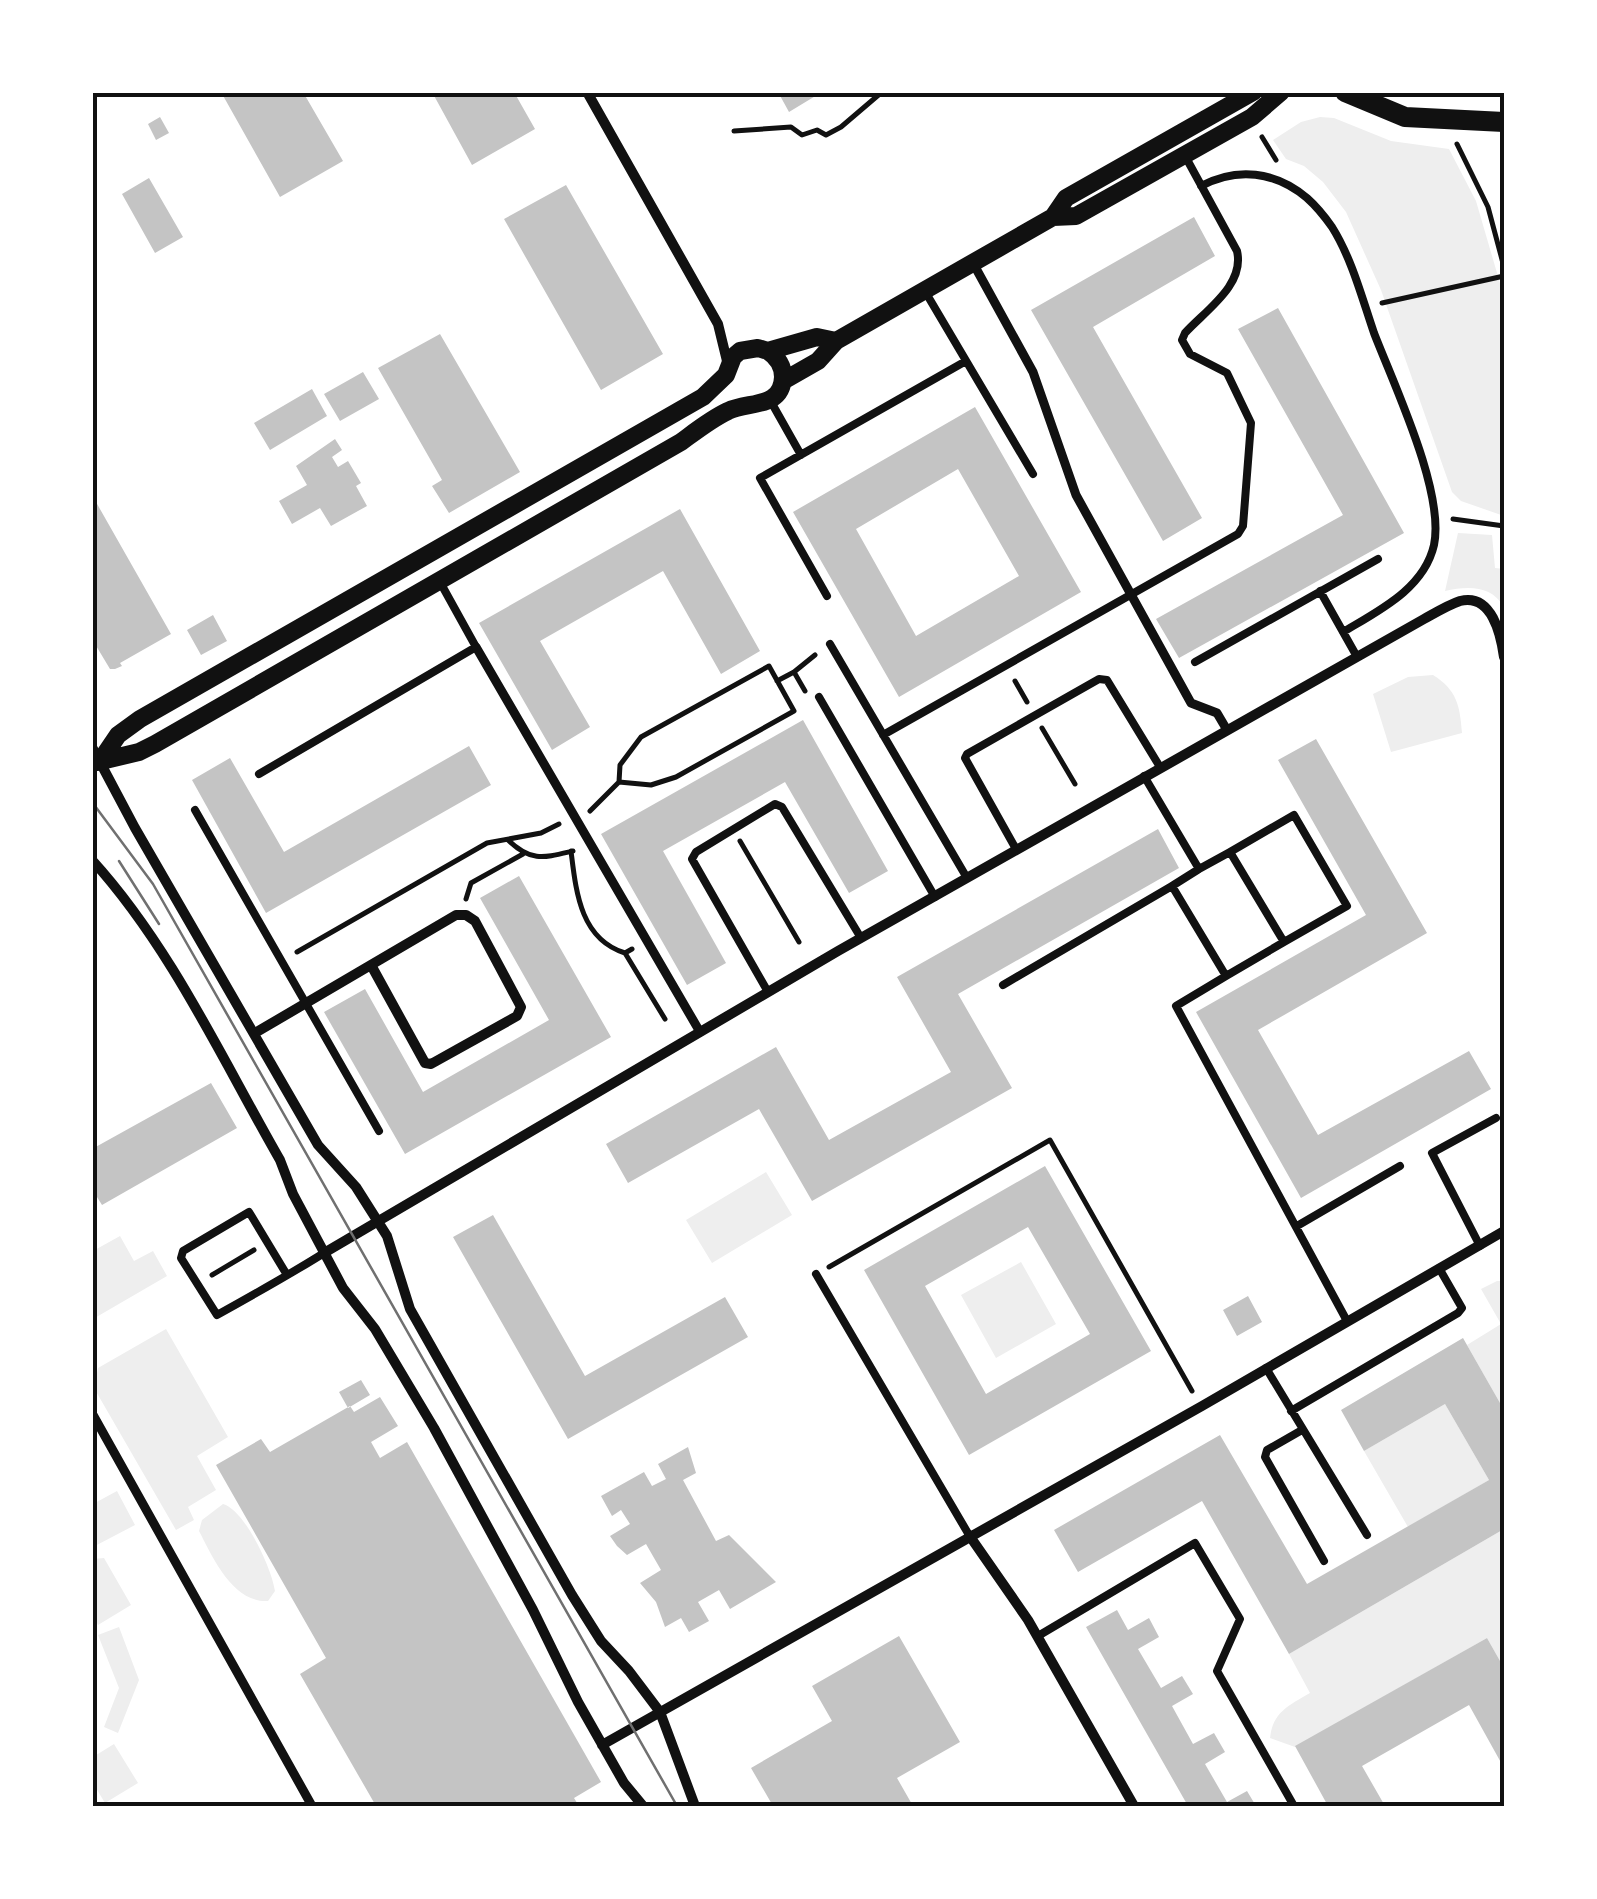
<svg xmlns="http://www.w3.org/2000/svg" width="1597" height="1899" font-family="'PT Sans Narrow',sans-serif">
	<rect width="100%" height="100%" fill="#fff"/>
	<path fill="#eee" d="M1320,117l14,1 57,23 58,8 27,52 28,96v219l-43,-15 -9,-9 -71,-202 -35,-78 -23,-30 -19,-16 -18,-7 -13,-19 28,-18z
		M1458,533l34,2 3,33 9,1v38c-13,-22 -36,-21 -59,-16z
		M1433,675c24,15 27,31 29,58l-71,19 -18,-58 35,-17z
		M766,1172l26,43 -80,48 -26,-43z
		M120,1236l14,25 19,-10 14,25 -74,43v-68z
		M1021,1262l35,62 -60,34 -35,-63z
		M1497,1281h7v129l-37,-65 34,-21 -20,-35z
		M166,1329l62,108 -31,19 19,34 -28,17 6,13 -18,10 -82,-142 4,-20z
		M1445,1404l44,76 -81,47 -44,-76z
		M117,1491l18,34 -42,22v-43z
		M223,1504c22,6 49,65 52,87l-7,10c-35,2 -55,-43 -69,-70l3,-11z
		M1504,1529v139l-17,-30 -192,109 -25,-9c3,-26 18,-32 40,-45l-21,-39z
		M104,1558l27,47 -33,20 -5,-9v-57z
		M119,1627l20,53 -21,53 -14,-6 15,-39 -21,-53z
		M114,1744l24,39 -33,20 -12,-20v-26z"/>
	<path fill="#c4c4c4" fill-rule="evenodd" d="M221,92h82l40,69 -63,36z
		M432,92h82l21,37 -63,36z
		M778,92h44l-33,20z
		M160,117l9,16 -13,7 -8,-16z
		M149,178l34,59 -28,16 -33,-59z
		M566,185l97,169 -62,36 -97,-171z
		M1194,217l21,39 -122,71 109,191 -39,23 -132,-231z
		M1278,308l126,225 -225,125 -23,-39 187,-104 -105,-186z
		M440,334l80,138 -71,41 -17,-27 10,-6 -64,-112z
		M363,372l16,27 -39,22 -16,-27z
		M312,389l15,27 -57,34 -16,-27z
		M975,407l106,185 -182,105 -106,-185zM958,469l61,107 -103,60 -60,-107z
		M335,439l7,11 -10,7 6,10 10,-6 13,22 -5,3 11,20 -36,20 -11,-18 -28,16 -13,-23 28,-16 -11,-19z
		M92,495l79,139 -51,29 2,3 -7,3h-5l-18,-30z
		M680,509l80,142 -39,23 -58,-103 -123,70 50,86 -38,23 -73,-127z
		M213,615l14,26 -26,14 -14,-25z
		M803,720l85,151 -39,22 -64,-111 -122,69 63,112 -39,22 -86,-151z
		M1316,739l111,194 -169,97 60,105 151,-84 22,38 -190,109 -105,-186 170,-97 -88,-155z
		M469,746l22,39 -225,128 -74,-133 38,-22 54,94z
		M1158,829l21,39 -221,126 54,94 -200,113 -53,-92 -131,74 -22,-39 170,-97 53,93 122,-68 -54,-95z
		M519,876l92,161 -206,117 -81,-142 41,-23 58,103 126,-72 -69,-122z
		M211,1083l26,45 -135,77 -10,-16v-40z
		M1045,1166l106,185 -182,104 -105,-185zM1028,1227l62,107 -104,60 -61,-108z
		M493,1215l92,161 140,-79 23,40 -180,102 -115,-202z
		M1248,1296l14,26 -25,14 -14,-26z
		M1463,1338l41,72v119l-215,125 -87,-153 -124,71 -24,-42 166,-95 87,149 182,-104 -44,-76 -81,47 -23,-41z
		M361,1380l9,15 -22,13 -9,-16z
		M380,1397l18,29 -27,16 9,16 27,-16 194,340 -27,16 5,8h-203l-76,-132 26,-16 -110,-193 45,-26 9,13 80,-46 4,6z
		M688,1447l8,26 -13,7 33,61 13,-6 47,47 -46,27 -11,-19 -21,12 11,19 -20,11 -8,-14 -16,9 -9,-25 -16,-19 21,-13 -15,-26 -19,11 -10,-9 -7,-10 20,-12 -9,-14 -9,6 -11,-20 43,-24 8,14 14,-7 -8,-15z
		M1117,1610l11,20 21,-12 10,19 -21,12 23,39 21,-12 11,18 -21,12 21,38 21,-11 11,19 -20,12 22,38 20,-11 9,15h-68l-102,-179z
		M899,1636l61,106 -63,36 16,28h-140l-22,-38 81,-47 -20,-35z
		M1487,1638l17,30v100l-35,-63 -107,61 23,40h-57l-33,-60z"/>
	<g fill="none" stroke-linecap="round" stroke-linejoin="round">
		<path stroke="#111" stroke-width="5" d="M734,131l57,-4 11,8 15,-5 9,5 15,-8 41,-35
			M1262,137l14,23
			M1457,144l31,63 16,60
			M1382,303l122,-27
			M1453,519l51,7
			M794,672l11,19
			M777,681l17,-9 21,-17
			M1015,681l12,21
			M1042,728l33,56
			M590,811l29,-29 1,-17 21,-28 128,-71 25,45 -118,66 -25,8 -32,-3
			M508,840c23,22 35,18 65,11
			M740,841l59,101
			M571,851c5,40 9,88 54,102l7,-4
			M466,899l5,-16 52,-29
			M297,952l190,-109 54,-10 18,-9
			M625,953l40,66
			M829,1267l221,-127 142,251
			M212,1275l42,-25"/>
		<path stroke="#111" stroke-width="8" d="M1201,186c36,-19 74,-15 106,12 9,8 18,19 25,29 20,32 30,71 42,106 20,52 71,159 60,212 -10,44 -56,66 -91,87
			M926,293l107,181
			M770,400l31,55
			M1320,591l36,64
			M827,596l-67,-118 206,-117
			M830,644l137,234
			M1195,662l183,-103
			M819,697l116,200
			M883,735l355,-201 5,-8 8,-103 -24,-50 -37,-19 -8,-14 3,-7c21,-23 60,-48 52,-82l-53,-97
			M259,774l217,-127 -36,-65
			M1144,776l55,93 -27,17 54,90 58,-34 -54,-90 -31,17
			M195,810l184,321
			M1016,849l-51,-91 2,-4 132,-75 8,1 53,87
			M1230,852l64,-37 53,91 -63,36
			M1226,976l-50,30 171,315
			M1003,985l169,-99
			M768,992l-76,-133 4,-7 79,-48 7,3 79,131
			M1297,1226l103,-60
			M1480,1246l-48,-93 64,-35
			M816,1274l153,261
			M287,1275l-38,-63 -66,39 -2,7 36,57c36,-20 72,-40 107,-62
			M1266,1368l101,167
			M1291,1411l167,-98 4,-5 -23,-40
			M1302,1430l-35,20 -2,7 59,104
			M1038,1636l157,-93 45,76 -23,52 77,135"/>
		<path stroke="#111" stroke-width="9" d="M973,263l60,109 43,123 115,208 26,10 10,17
			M476,647l224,385
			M92,1344v9
			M92,1413l220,393"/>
		<path stroke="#111" stroke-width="10" d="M587,92l131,232 10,41
			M92,747l43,81 183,317 38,42 31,49 23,73 162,286 29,46 28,30 31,41 35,94
			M92,860c79,87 130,199 188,300l13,34 50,94 32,41 59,99 99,182 45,92 46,81 19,23
			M255,1033l201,-118h10l9,6 46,86 -4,9 -86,48 -6,-1 -54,-98
			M324,1253l514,-302 586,-332c11,-6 24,-14 36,-18 32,-8 41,34 44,56
			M969,1535l59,85 106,186
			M602,1745l600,-339 302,-175"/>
		<path stroke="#111" stroke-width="18" d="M1053,217l23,-1 176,-99 29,-25
			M783,381l35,-20 18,-20 217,-124 13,-19 187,-106
			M101,760l17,-25 22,-16 563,-322 23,-22 7,-18 7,-6 18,-3 10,3 49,-14 19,4
			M97,762l42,-10 16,-8 526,-302c15,-11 30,-23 47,-31 20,-10 54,-2 55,-34 0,-12 -6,-20 -15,-26"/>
		<path stroke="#111" stroke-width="20" d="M1345,92l60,25 99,5"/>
		<path stroke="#707070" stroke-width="2.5" d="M92,802l61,82 524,922
			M119,861l40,63"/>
	</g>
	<rect width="1597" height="1899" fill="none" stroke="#ffffff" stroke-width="190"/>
	<rect x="95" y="95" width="1407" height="1709" fill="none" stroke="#111" stroke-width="4"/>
</svg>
